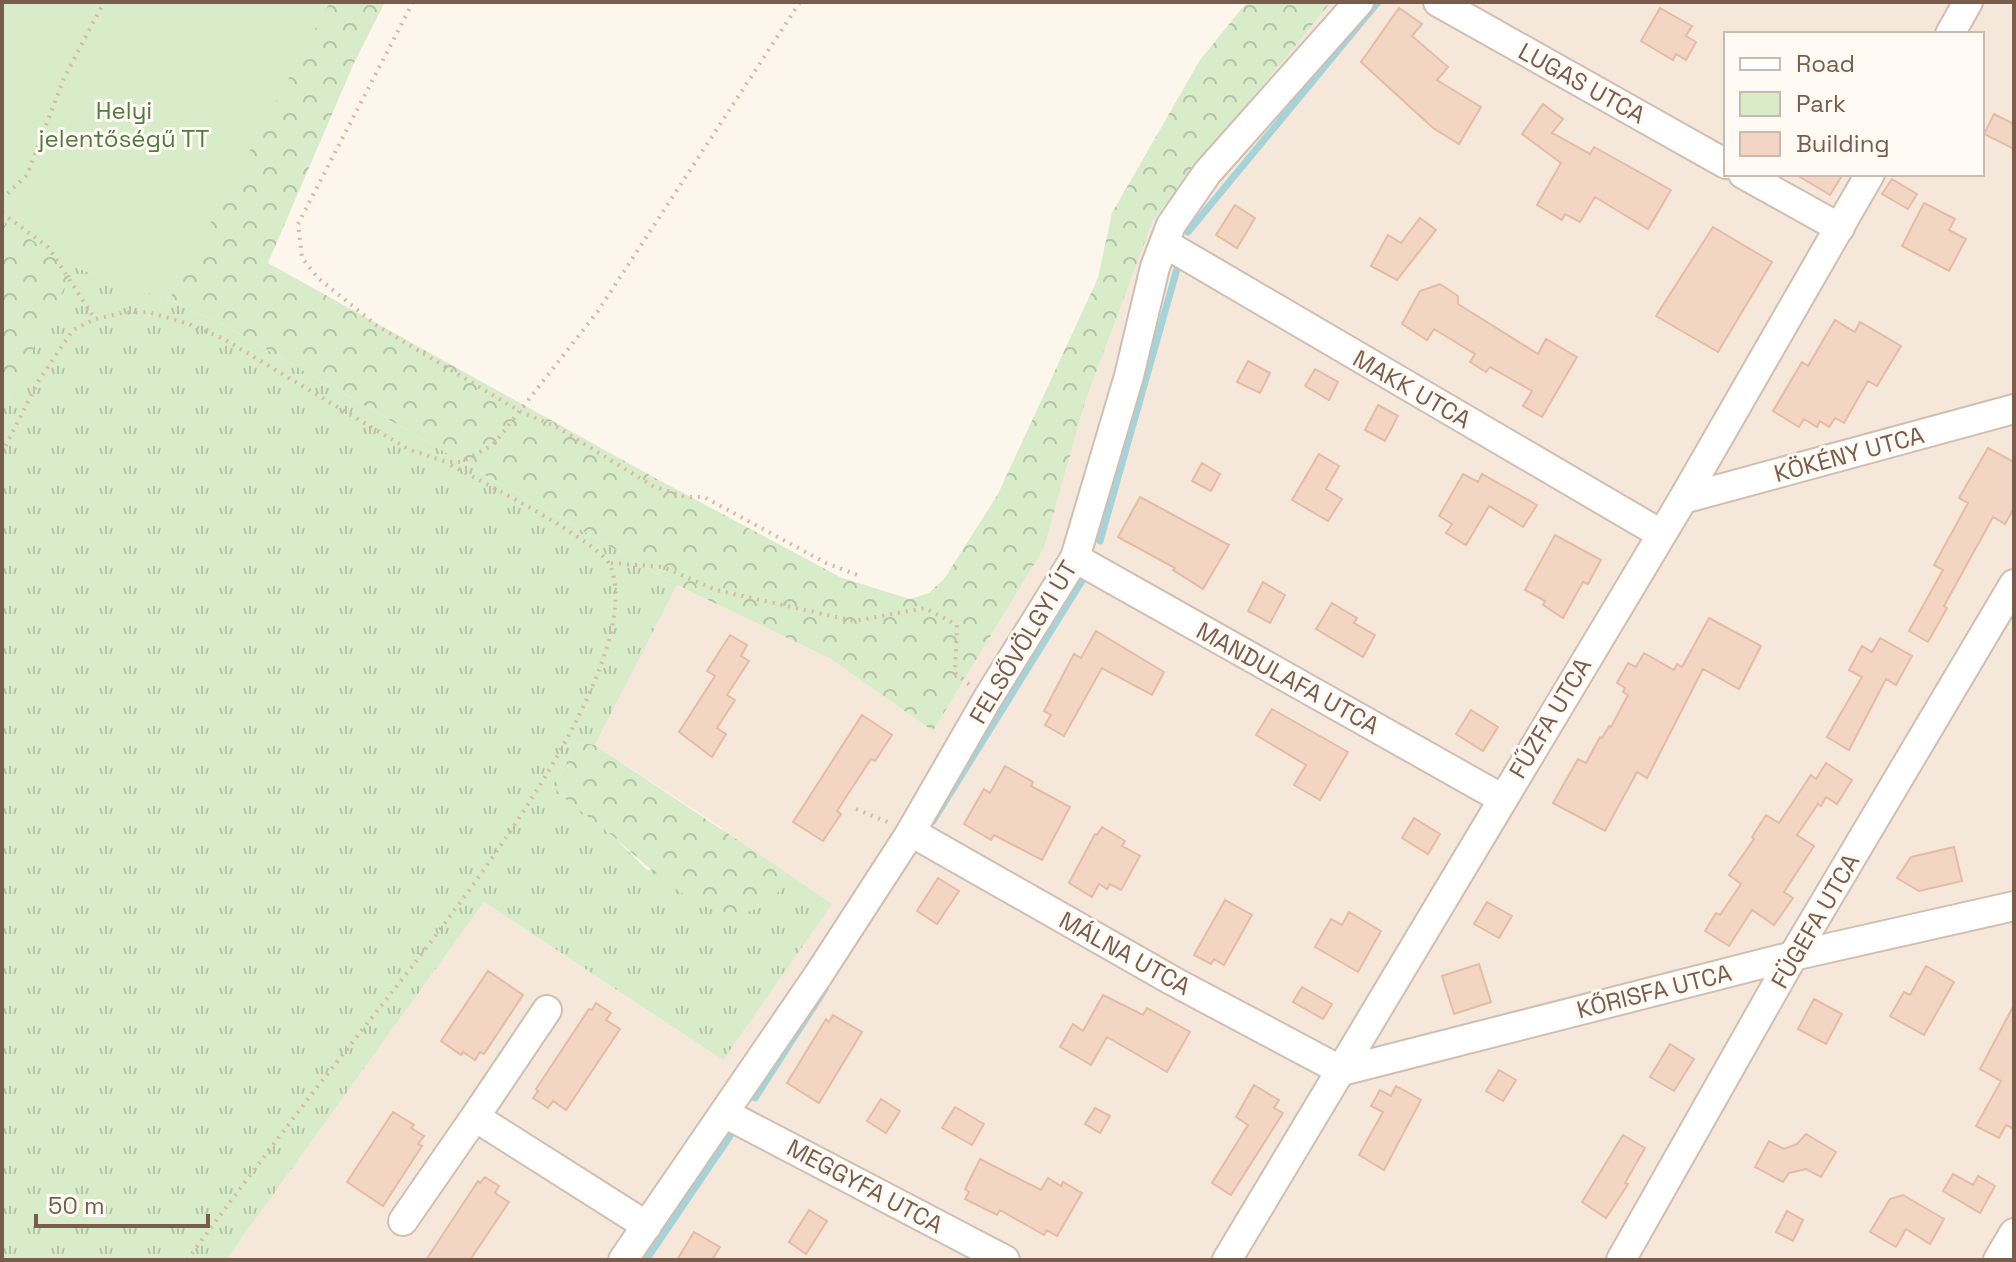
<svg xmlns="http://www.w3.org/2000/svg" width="2016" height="1262" font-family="'Space Grotesk',sans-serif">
	<defs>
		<pattern id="grass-tufts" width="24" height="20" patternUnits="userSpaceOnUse" patternTransform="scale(2)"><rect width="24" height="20" fill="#d8ecc9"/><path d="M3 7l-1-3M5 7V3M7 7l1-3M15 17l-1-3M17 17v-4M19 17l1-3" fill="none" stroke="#b4c2a5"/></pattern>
		<pattern id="forest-crowns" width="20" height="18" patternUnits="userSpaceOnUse" patternTransform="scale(2)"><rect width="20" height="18" fill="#d8ecc9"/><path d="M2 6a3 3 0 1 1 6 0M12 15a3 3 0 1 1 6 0" fill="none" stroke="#b4c2a5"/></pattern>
	</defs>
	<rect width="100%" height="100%" fill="#fdf6ec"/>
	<path fill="#f5e8da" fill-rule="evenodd" d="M1331,2h683v1258h-1788l258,-358 239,158 -1,-232 -127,-83 82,-160 154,74 102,72 111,-183 41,-146 68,-182zM1726,34h256v140h-256z"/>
	<path fill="url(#grass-tufts)" d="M74,267l95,33 55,25 453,260 -82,160 -20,-3 -11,27 -12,17 63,52 32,32 140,8 -3,-7 48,33 -109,156 -239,-158 -258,358h-224v-851z"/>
	<path fill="url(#forest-crowns)" d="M2,2h383l-31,61 -86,200 389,216 185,99 68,21 19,-6 15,-14 54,-85 100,-216 14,-65 88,-153 47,-58h84l-178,218 -68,182 -41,146 -111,183 -102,-72 -154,-74 -453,-260 -55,-25 -94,-33 -73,142v-181l3,-4 -3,-3z
		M575,742l20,3 189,126 3,12c-38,42 -63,38 -107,9 -26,-18 -43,-35 -66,-55 -21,-18 -43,-31 -62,-51l12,-17z"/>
	<path fill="#d8ecc9" d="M2,2h328l-161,298 -95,-33 -72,-46z"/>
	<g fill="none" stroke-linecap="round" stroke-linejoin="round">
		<path stroke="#a5d3da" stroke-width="7" d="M1188,232l190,-230
			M1100,541l77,-272
			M933,821l152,-245
			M755,1098l70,-109
			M646,1260l84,-124"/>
	</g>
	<path fill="#f3d5c3" stroke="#e6bba3" stroke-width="2" d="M1399,8l23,16 -10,12 36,31 -11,13 44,27 -22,37 -26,-16 -72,-66z
		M1660,8l32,18 -6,10 10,6 -10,18 -10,-6 -3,6 -32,-19z
		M1543,104l20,15 -11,14 38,21 4,-7 77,43 -23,39 -53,-32 -15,25 -15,-8 -3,6 -25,-15 24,-42 -39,-29z
		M1994,114l20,10v25l-30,-15z
		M1795,174h48l-13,21z
		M1892,179l25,15 -9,15 -26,-15z
		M1924,203l31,16 -6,11 17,9 -17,32 -47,-25z
		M1235,205l20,13 -18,30 -21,-13z
		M1420,218l16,12 -39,50 -26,-14 17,-31 13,8z
		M1713,227l59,35 -54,90 -62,-36z
		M1440,284l18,12v8l80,50 8,-15 31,18 -35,60 -19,-11 9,-15 -42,-24 -4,5 -16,-10 5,-8 -41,-25 -7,11 -25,-16 18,-33z
		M1835,320l20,12 5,-10 41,24 -24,40 -9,-5 -24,42 -9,-5 -6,9 -9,-6 -3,6 -13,-8 -5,8 -26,-16 29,-49 6,4z
		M1248,361l22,12 -10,20 -23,-11z
		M1315,369l23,13 -9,18 -24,-14z
		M1378,405l20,11 -13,25 -20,-11z
		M1988,448l26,14v46l-9,16 -12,-7 -49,89 3,2 -19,34 -19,-11 34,-61 -9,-5 34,-62 -9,-5z
		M1319,454l20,12 -13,23 16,10 -14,22 -36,-21z
		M1202,463l18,11 -9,17 -19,-10z
		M1463,474l15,8 4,-8 55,31 -14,22 -34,-21 -23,39 -20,-12 6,-9 -13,-8z
		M1140,497l89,48 -26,44 -30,-19 2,-2 -57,-31z
		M1555,535l46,25 -13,24 -5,-2 -20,36 -20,-13 2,-4 -20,-11z
		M1263,582l22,13 -15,28 -22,-12z
		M1332,603l25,15 -3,5 21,12 -12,22 -47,-28z
		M1709,618l52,28 -22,43 -36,-20 -56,109 -10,-6 -32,59 -52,-28 25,-44 8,4 14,-26 2,1 7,-12 2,1 17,-32 -5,-3 2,-4 -8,-5 11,-20 8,4 8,-14 30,17 3,-6 5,3z
		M1096,631l68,41 -12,23 -50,-27 -38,68 -19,-11 6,-10 -7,-4 30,-57 7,4z
		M730,635l17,10 -6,11 8,5 -22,34 8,5 -18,28 9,6 -14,23 -33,-25 36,-56 -8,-5z
		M1880,638l32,18 -16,29 -10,-6 -37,71 -22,-13 35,-60 -13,-7 13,-24 10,6z
		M1272,709l76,43 -28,48 -26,-15 12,-20 -50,-30z
		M1471,710l27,17 -15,24 -27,-17z
		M862,715l30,20 -17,26 -4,-2 -23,35 -11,17 4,3 -18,27 -30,-19z
		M1826,763l26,17 -15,24 -11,-7 -5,9 -3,-2 -21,31 17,11 -30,46 9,6 -19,27 -22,-15 -23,36 -24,-15 11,-18 4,2 21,-31 -12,-9 25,-36 -2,-2 14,-22 13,8 32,-48 5,4z
		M1005,766l28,16 -2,4 39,21 -28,53 -48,-25 -3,5 -27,-16 20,-35 6,4z
		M1414,818l26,16 -12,20 -26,-16z
		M1102,827l23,14 -3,5 18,10 -19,34 -11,-6 -3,5 -8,-5 -7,13 -23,-14 26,-49 2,1z
		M1954,847l8,34 -43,10 -22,-13 14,-21z
		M938,878l21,13 -22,33 -20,-13z
		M1225,900l27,15 -28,50 -10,-6 -3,5 -17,-9z
		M1487,902l25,14 -13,22 -25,-14z
		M1349,912l32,19 -23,41 -43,-25 16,-28 11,6z
		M1479,964l12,38 -37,12 -12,-38z
		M1926,966l28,16 -30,53 -34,-19 14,-24 6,3z
		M488,971l35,24 -39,59 -4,-2 -5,8 -12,-8 -2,3 -20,-14z
		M1302,987l30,17 -9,15 -30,-17z
		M1103,995l40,20 4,-7 43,24 -23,40 -60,-35 -16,28 -31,-18 13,-23 10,7z
		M1814,999l28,15 -16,30 -28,-15z
		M596,1003l15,10 -5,7 14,9 -54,81 -13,-9 -5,7 -15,-10 5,-7 -2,-2 53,-80 3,1z
		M2014,1005v124l-8,-4 -7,13 -23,-12 25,-45 -21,-12z
		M833,1015l29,17 -43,71 -32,-20 39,-64 3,3z
		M1670,1044l24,15 -20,32 -24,-14z
		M1499,1070l17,10 -13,21 -17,-10z
		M1254,1085l25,15 -5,8 9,5 -52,82 -19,-12 36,-58 -12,-8z
		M1396,1086l25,14 -37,70 -25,-15 24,-43 -12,-6 9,-16 11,6z
		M881,1099l19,12 -14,22 -19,-12z
		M955,1107l29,17 -12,21 -30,-17z
		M1095,1108l15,8 -10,17 -15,-9z
		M393,1112l21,13 -3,3 13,8 -6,8 4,2 -39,60 -36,-24z
		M1806,1134l30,18 -15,25 -15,-8 -17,4 -6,9 -28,-15 14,-26 15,8 13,-5z
		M1623,1135l22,13 -20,35 3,1 -22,34 -24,-16z
		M980,1159l61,31 7,-12 13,8 2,-4 19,11 -25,43 -10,-6 -3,5 -44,-25 -3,5 -32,-16 4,-7 -4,-3z
		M1953,1174l20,11 5,-9 17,10 -15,27 -37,-22z
		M485,1177l14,9 -4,7 14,9 -39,58h-44l52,-79 2,2z
		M1903,1195l41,24 -14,25 -24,-15 -10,18 -26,-15 20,-33z
		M809,1210l18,11 -21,33 -17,-12z
		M1787,1211l16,9 -10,21 -17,-9z
		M694,1232l26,15 -8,13h-35z"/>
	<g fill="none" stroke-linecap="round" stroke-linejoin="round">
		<defs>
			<path id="minor" d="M1438,2l288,162
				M1950,34l18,-32
				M1743,174l97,54
				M1164,243l497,291
				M1683,499l331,-90
				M1075,558l426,240
				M911,832l262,149 169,90 451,-115 221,-50
				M724,1113l281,147
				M475,1117l72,-107
				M403,1221l72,-104 172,109
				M623,1260l196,-286 90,-139 79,-137 87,-140 54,-182 26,-109 16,-42 36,-52 152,-171
				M1227,1260l456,-761 187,-325
				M1621,1260l172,-304 221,-372
				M1998,1260l16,-27"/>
		</defs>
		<use href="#minor" stroke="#d1beb0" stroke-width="32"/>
		<path stroke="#d9b8a5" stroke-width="4" stroke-dasharray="2 6" stroke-linecap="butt" d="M413,2l-115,222 4,34 16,20 58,47 145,87 34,14 98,60 32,11h19l122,66 34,13
			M2,199l25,-24 37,-97 40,-76
			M2,213l46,34 47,72
			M2,453l37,-73 34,-50 22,-11 27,-6 26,-1 41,12 33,14 186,111 38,13h15l32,-17 105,-134 202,-309
			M611,563l52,4 53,23 138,31 71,-13 32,17 -2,48 15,12
			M856,809l34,14
			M187,1260c48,-65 96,-129 146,-193 71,-92 319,-385 278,-500 -9,-25 -133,-87 -162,-103"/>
		<use href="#minor" stroke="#fff" stroke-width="28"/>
	</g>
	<g text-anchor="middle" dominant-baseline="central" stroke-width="6" stroke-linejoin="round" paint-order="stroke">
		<g font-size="24" fill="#7a5c4d" stroke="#fffaf3">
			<text transform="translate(1582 83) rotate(29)">LUGAS UTCA</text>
			<text transform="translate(1412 389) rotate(30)">MAKK UTCA</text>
			<text transform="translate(1849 454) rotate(-15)">KÖKÉNY UTCA</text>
			<text transform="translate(1023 642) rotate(-59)">FELSŐVÖLGYI ÚT</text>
			<text transform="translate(1288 678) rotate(29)">MANDULAFA UTCA</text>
			<text transform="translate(1550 718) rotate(-59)">FŰZFA UTCA</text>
			<text transform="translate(1815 921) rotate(-60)">FÜGEFA UTCA</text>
			<text transform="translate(1125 953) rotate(29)">MÁLNA UTCA</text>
			<text transform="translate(1654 991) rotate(-14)">KŐRISFA UTCA</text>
			<text transform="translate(865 1186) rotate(28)">MEGGYFA UTCA</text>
		</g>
		<g font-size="24" fill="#537a41" stroke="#fffaf3">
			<text x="124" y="110">Helyi<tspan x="124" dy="28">jelentőségű TT</tspan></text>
		</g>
	</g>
	<rect width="2016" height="1262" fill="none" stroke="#7a5c4d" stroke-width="8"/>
	<rect x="1724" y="32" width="260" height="144" fill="#fffaf3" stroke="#cabbb1" stroke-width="2"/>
	<rect x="1740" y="58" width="40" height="12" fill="#ffffff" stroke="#cabbb1" stroke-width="2"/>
	<text x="1796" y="72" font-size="24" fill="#7a5c4d">Road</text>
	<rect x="1740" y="92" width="40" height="24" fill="#d8ecc9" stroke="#cabbb1" stroke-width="2"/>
	<text x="1796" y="112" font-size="24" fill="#7a5c4d">Park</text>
	<rect x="1740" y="132" width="40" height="24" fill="#f3d5c3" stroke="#cabbb1" stroke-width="2"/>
	<text x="1796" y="152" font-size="24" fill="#7a5c4d">Building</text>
	<path d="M36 1214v12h172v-12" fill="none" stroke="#7a5c4d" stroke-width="4"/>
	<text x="48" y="1214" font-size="24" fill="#7a5c4d" stroke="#fffaf3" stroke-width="6" paint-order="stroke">50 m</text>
</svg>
